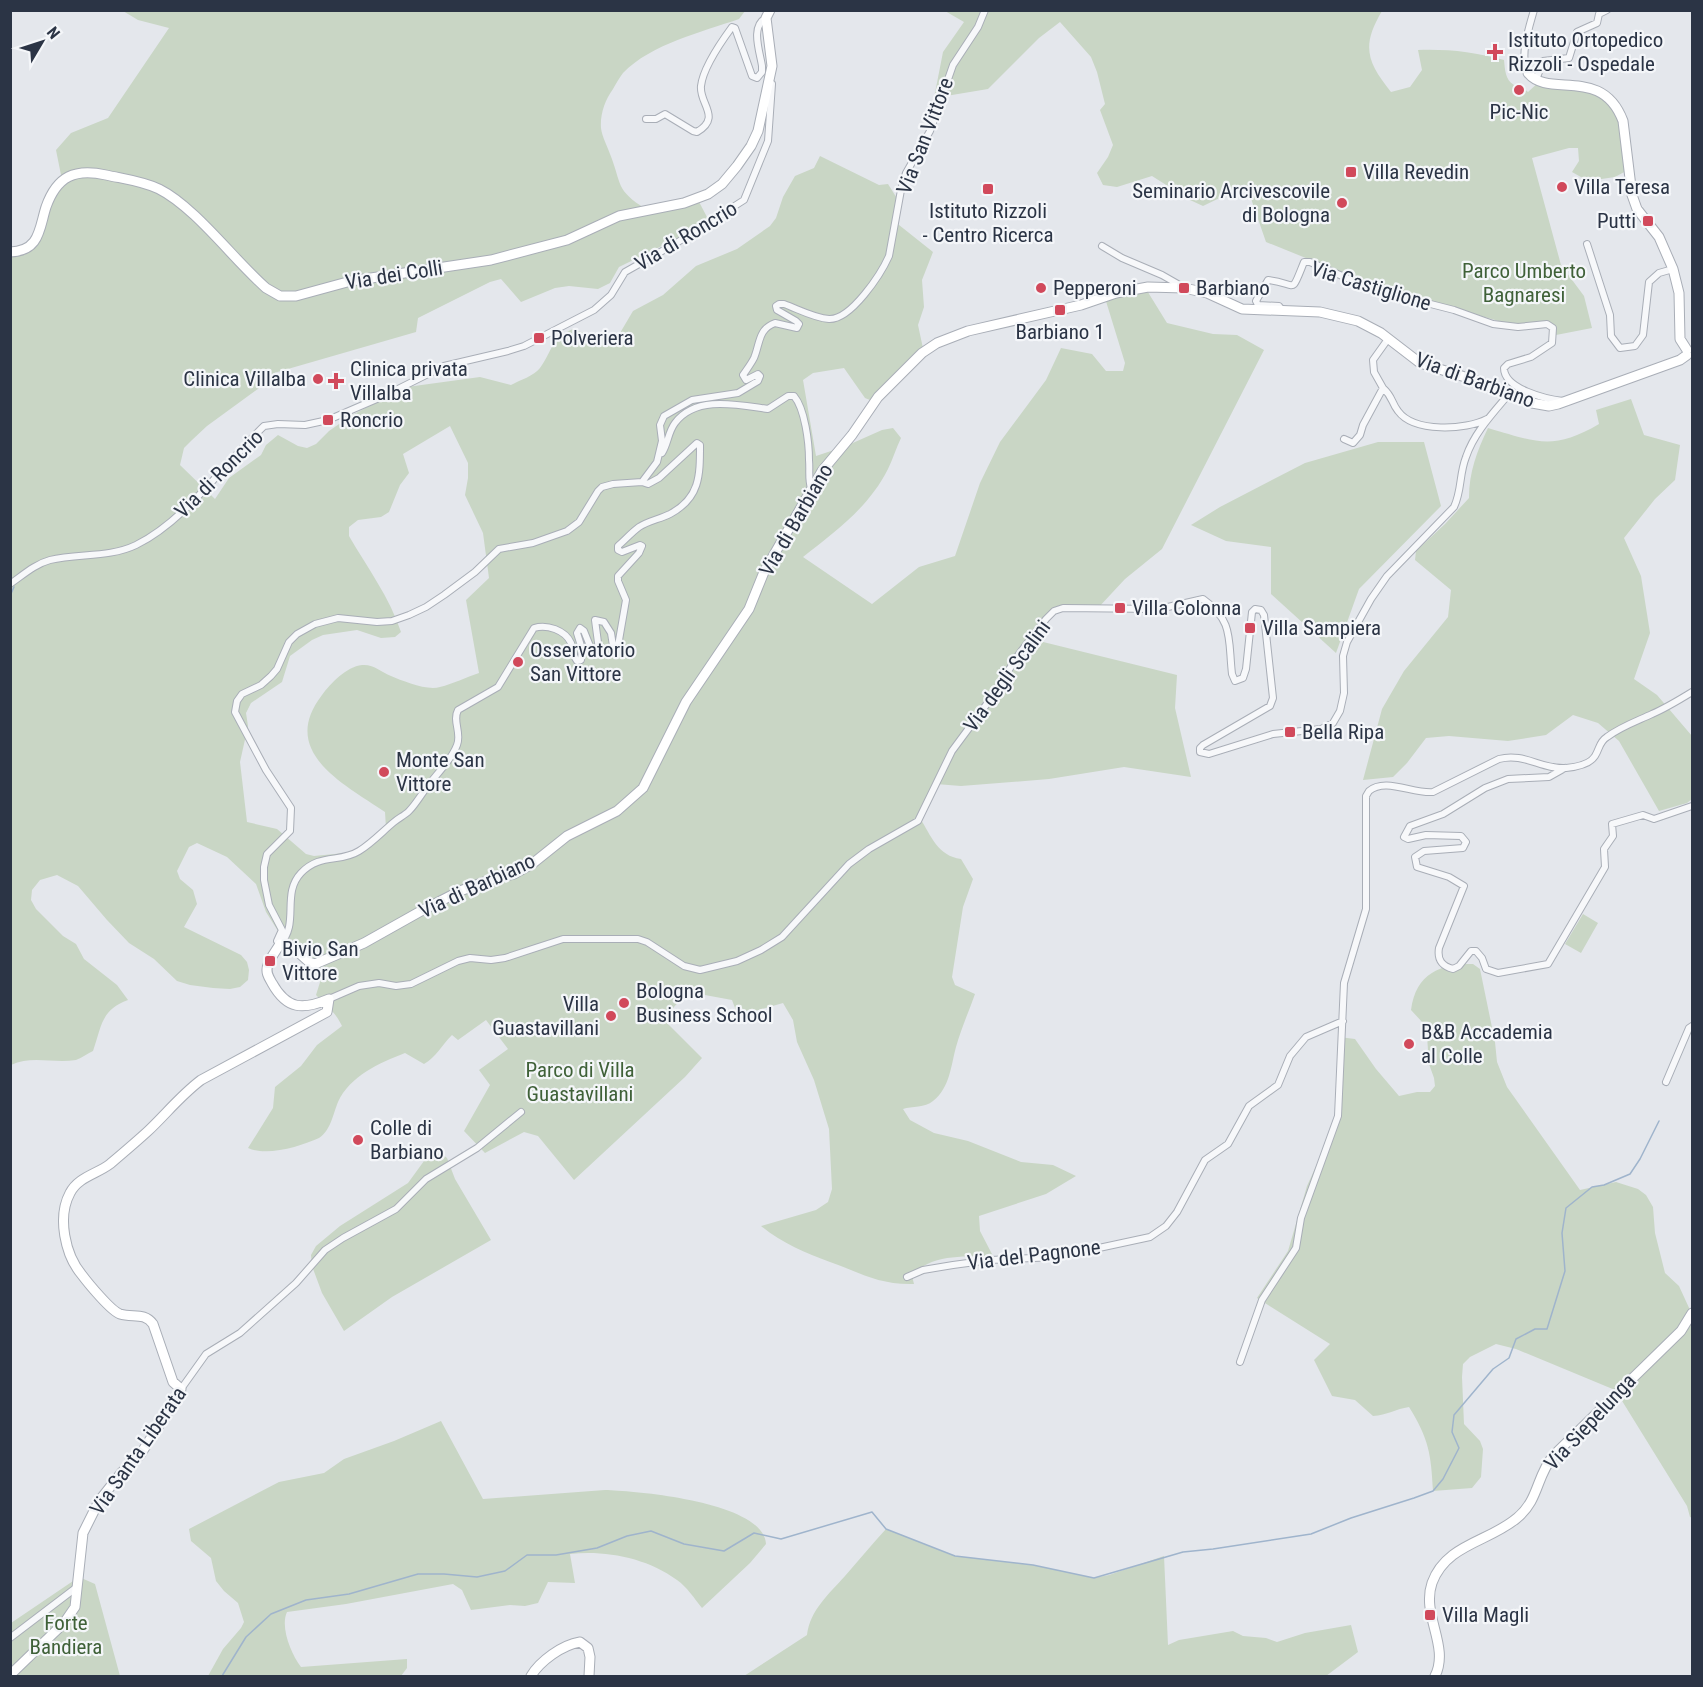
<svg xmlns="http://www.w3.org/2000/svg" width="1703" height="1687" font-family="'Roboto Condensed',sans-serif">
	<rect width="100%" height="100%" fill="#e4e7ec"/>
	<path fill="#c9d6c5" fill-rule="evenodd" d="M123,11h622l-6,8c-37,13 -88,25 -116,54 -4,5 -7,11 -10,16 -8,11 -13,25 -12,39 1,9 6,17 9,26 12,30 5,36 36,55l51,-11 11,21 -34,21 -55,27 -9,16 -12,6 -29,-3 -14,2 -34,14 -20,-23 -11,3 -72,36 -2,14 -142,41 -12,13 -55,40 -15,14 -8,8 -4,17 35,34 14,-21 32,-23 5,-10 12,-10 20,11 9,2 9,-4 13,-13 23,-16 55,-28 73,-10 31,8c9,-5 23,-9 29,-17 13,-18 11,-30 33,-39l27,10 20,-6 13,-22 30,-16 33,-29 41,-17 33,-23 6,-8 7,-21 12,-21 19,-8 6,-12 59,29 9,-1 10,16 -4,21 39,31 -11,28 2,27 -6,18 6,28 -49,49 -10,-4 -21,-30 -31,5 -10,7 13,76 30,-10 36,-16 11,-2 8,10c-5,10 -8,21 -13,31 -19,38 -52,62 -85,88l69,47 47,-37 36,-11 25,-73 20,-41 46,-62 15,-32 31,6 14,17h17l2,-8 -20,-65 41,-9 21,34 46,11 24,1 27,15 -102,199 -37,30 -27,29h-36l-14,9 -17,22 146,36 -2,33 16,69 -67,-10 -75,12 -88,7 -25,-2 -16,34c11,18 18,38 41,41l12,20 -10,28 -11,70 3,8 20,9c-6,17 -14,35 -19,53 -5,18 -6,41 -23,54 -8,7 -21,5 -30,8l7,11 24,13 34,8 53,21 32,3 23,11 -30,18 -67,22 1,15 13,25c-27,1 -62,-3 -81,20l2,8c-35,1 -53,-11 -84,-22 -25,-9 -48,-19 -69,-36l55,-16 12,-8 4,-13 -3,-60 -15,-49 -17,-38 -4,-22 -10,-17 -45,13 -6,-16 -38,-7 -10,3 -21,23 39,39 -17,19 -111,103 -36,-44 -14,-4 -39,21 -21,-22 26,-46 -11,-15 29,-21 -22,-29 -28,20 -6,-5c-10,10 -16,22 -28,29l-19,-11c-26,10 -55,23 -67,49 -5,12 -7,28 -19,36 -18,8 -52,19 -71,10l25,-40 2,-21 26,-21 16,-21 25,-19c-8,-16 -14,-18 -26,-31l5,-16 -10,-8 -11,-16 -17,-16 -17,-27 -10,-28 -29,-27 -30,-14 -8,4 -12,24 3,8 13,11 4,14 -13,23 57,28 6,7 2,8 -1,10 -8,7 -10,2 -17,-1 -23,-3 -13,-4 -23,-22 -25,-16 -22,-23 -29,-34 -21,-11 -17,5 -8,10 -1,10 5,9 27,27 13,8 8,15 33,26 11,15c-27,10 -26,25 -35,51 -5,2 -11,7 -17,9 -22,4 -44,-5 -65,5v-815l18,-1 22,-48 12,-16 -7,-35 15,-17 37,-15 61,-90 -31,-8zM450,426l18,37v15l-3,17 18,38 6,45 -23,22 13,73c-13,4 -26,11 -39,14 -13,4 -37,-6 -49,-11 -10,-4 -17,-12 -29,-11 -16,2 -31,18 -40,30 -44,57 22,89 63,117l1,16 -31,24 -41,4 -8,-2 -29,-25 -30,-7 -7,-60 8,-36 -2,-13 5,-10 31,-21 8,-26 22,-16 11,-5 34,-5 24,8 14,-1 6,-5c-11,-34 -34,-65 -52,-96v-9l9,-7 23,-3 8,-5 11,-27 9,-12 -6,-19z
		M945,11h437c-21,35 -15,51 9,81l19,-5 12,-17 -4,-20c30,-1 57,2 86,10 1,9 1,20 10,25 5,3 9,2 14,7l12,-11 38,1 42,29 8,59 -13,7 -27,4 -16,-9 7,-11 -1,-13h-9l-37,10 29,107 23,31 8,32 -36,7 -1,-8 -46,-3 -136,-39 -107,-43 -18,-52 -16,2 -29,14 -13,-6 -38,-24 -35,11 -14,-2 -6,-12 11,-16 5,-12 -13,-35 5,-6 -8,-32 -6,-15 -31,-35 -21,16 -51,51 -54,9 9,-46 21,-30z
		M1631,399l13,36 36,10 -5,35 -20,19 -31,39 17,38 9,57 -16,46 23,16 35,41v63l-5,4 -28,8 -40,-70 -21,-18 -25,-8 -27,20 -38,6 -59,-5 -23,2 -19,25 -14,14 -30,3 19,-71 22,-38 44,-54 3,-27 -36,-30 1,-9 29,-27 24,-26c0,-26 8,-47 19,-70 48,14 65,23 111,-4l-3,-14z
		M1378,442h46l17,64 -82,83 -23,64 -65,-59v-47l-45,-6 -35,-16 29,-18 85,-44z
		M1583,914l15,9 -17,30 -16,-9z
		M1473,964l7,5 15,73 2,20 10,25 73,103 36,-8 22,7 8,6 7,12 2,26 10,40 14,13 11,24 -13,18 -62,62 -99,-41 -20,-5 -26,13 -7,7 -1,13 2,47 16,17 3,8 -2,28 -9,11 -39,3c-2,-37 -4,-52 -24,-84 -13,2 -22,8 -36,9l-18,-16 -23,-4 -18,-36 16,-16 -73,-46 31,-47 19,-65 25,-55 11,-48 -4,-46 16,2 21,30 23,27 18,-4h13l5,-6 -1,-8 -5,-14 -2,-28 -4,-13 -12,-13c5,-37 29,-46 62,-46z
		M434,1153l8,1 5,4 8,21 36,61 -99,57 -48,34 -22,-38 -10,-27 -1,-11 5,-9 24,-20 68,-43 16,-22z
		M1692,1320v198l-2,-1 -3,-11 -68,-110z
		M441,1421l42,78 122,-9c33,1 159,12 161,54l-16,19 -48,45c-8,-10 -15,-21 -25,-28 -30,-22 -71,-30 -107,-26l5,29 -27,-1 -10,21 -13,3 -15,-1 -39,5 -9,-20 -9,-6 -107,20 -59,8c-7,15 4,42 14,55l106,-8v9l-6,8h-193l15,-27 18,-21 3,-6 -6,-19 -14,-12 -8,-10 -5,-23 -20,-17 -2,-12 90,-47 45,-9 20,-14 50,-18z
		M886,1529l69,27 78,9 61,13 15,-3 55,-19 4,89 11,-5 54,-9 10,5 23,2 11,4 28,-9 46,-8 7,27 -32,24h-582l63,-41c3,-25 22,-41 38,-59 14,-16 27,-32 41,-47z
		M79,1577l16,7 25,92h-109v-53z"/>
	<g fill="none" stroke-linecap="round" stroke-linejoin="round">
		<path stroke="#9fb4cc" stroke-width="1.5" d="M10,596l4,-9
			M222,1676l24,-39 25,-23 35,-14 43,-6 69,-20h26l33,3 28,-6 22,-16h29l41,-7 30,-12 24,-5 33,13 40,7 30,-18 27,6 91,-27 14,17 69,27 78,9 61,13 89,-26 30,-3 98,-15 40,-16 63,-20 19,-7 10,-12 16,-31 -7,-16 2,-17 39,-46 16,-11 7,-19 19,-10h12l18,-58 -3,-38 4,-25 26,-21 12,-2 26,-11 10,-15 19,-38"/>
		<defs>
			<path id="street" d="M1528,73c-9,-17 1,-45 6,-63
				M1536,80l7,-19 26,-3 8,-26 20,-9 2,-9 8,-4
				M646,119h10l9,-5 28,17 4,1c25,-15 2,-28 4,-46 2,-18 20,-44 31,-59l3,1 17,48 5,2 5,-6v-6c-2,-14 -12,-40 4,-48
				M1587,244l23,71 1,21 9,12 15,-2 8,-11 6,-53 10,-9 14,-4
				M1102,246l20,12 40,17 21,12
				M1283,311l-4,-5 -21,-1 -2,-4 12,-21c30,3 22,17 36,-18h6l62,27 82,21 39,14 25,3 29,-3 6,4 -1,15 -21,14 -23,7 -4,4c0,21 42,31 59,33
				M1383,388c10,9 8,14 15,23 16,22 68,19 89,8
				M1344,439l9,4 7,-8 3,-10 20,-37 -9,-16 -1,-12 15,-21
				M697,443l3,2c0,31 0,53 -30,69 -10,5 -22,7 -31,13 -7,5 -14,13 -21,19v4l4,2 18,-7 2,1 -3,7 -21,23v5l8,19 -8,46h-5l-2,-13 -7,-11 -9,-2 4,30 -2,3 -5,-2 -8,-20 -4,-3 -3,5 5,16 -1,11 -4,1c-4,-5 -4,-11 -6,-18 -6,-13 -24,-19 -37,-15l-36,59 -40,23c-6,11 4,23 -1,35 -5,14 -17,25 -26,37 -8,9 -14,21 -22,29 -4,4 -10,7 -15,11 -11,9 -22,21 -35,29 -19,12 -39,2 -58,22 -20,21 -1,51 -21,71l-3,-3 5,-11 -13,-25 -5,-25v-13l3,-13 23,-23 1,-23 -25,-38 -31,-58 2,-11 5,-7 19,-9 10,-9 6,-7 12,-27 8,-8 18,-10 23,-6 39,4 15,-1 17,-6 17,-8 18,-12 31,-23 24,-23 34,-6 34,-12 12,-9 19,-31 4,-4 11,-3 29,-2 6,2 11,-6z
				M662,453c6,-9 6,-21 13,-30 21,-28 63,-18 93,-14l20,-13h6c11,13 15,47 15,64 1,11 -1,18 2,28
				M642,482l15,-20 5,-21 -2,-16 4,-9 28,-16 46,-7 20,-12 2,-5 -2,-2 -12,6 -3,-5c4,-6 8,-11 11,-17 6,-14 4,-29 21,-35l22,5 2,-4 -3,-3 -19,-11 -1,-4 3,-2h5c14,5 30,14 45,15 22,1 52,-45 60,-63l12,-66 5,-17 24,-42 23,-66 25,-38 7,-17
				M10,584c13,-9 25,-20 40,-24 28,-7 59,-2 86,-15 49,-24 88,-81 128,-119l14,-2 27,1 23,-5 58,-25 58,-29 64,-15 16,-5 70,-36 17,-15 14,-23 53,-30 66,-42 24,-59 4,-57
				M1565,768l-16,9 -41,2 -23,9 -42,26 -33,12 -6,11 4,2 18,-4 35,1 5,6 -3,6 -39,3 -9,6 2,10 32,10 15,9 -25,62c-2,12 3,18 14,21l6,-3 12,-15h5l6,7 4,11 12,4 50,-9 57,-97 -1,-18 9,-13 -1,-12 31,-9 11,4 38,-13
				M329,999l30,-13 20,-3 17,3 15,-2 47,-23 12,-3 21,2 14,-2 58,-19h75l9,3 37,24 16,4 37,-9 24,-11 21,-13 67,-73 20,-15 49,-28 34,-70 37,-50 30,-47 27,-35 8,-8 9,-3 96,1 44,-10c31,22 25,40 29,75l3,7 8,-3 3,-9 6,-57 3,-3 6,1 3,5 9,83 -3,8 -67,39 -3,3v4l9,2 64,-20 48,-5 12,-6 7,-12 4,-18 -1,-37 4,-14 24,-43 16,-23 67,-69c8,-17 5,-32 12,-50 8,-24 27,-44 43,-63
				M1666,1082l23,-54 3,-2
				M907,1277l16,-7 30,-5 37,-5 67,-3 93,-20 16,-11 11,-14 28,-52 23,-16 21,-38 29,-21 12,-29 16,-19 37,-16
				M1240,1362l22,-62 34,-52 5,-30 37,-102 6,-133 22,-74v-113l3,-5c16,-14 44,3 64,1l66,-33c25,-7 43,11 67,9 10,-1 24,-4 29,-12 5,-8 4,-14 12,-19 13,-10 30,-16 45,-23 14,-6 27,-14 40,-22
				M181,1389l25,-35 34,-21 56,-50 29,-33 18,-12 53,-29 30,-30 51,-31 44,-36
				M10,1638l67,-51"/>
			<path id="secondary" d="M1528,73c21,26 74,-8 95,48l9,74 5,14 22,28 14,32 6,24 1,46 7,11
				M10,252c30,-1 29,-23 36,-45 11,-31 29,-39 60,-32 18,4 36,6 53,14 36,18 75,71 107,99l14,8h16l55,-15 140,-21 76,-20 52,-24 65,-13 24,-9 14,-10 15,-18 14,-20 7,-15 14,-65 -6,-48 4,-8
				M10,1675l54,-52 11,-16 8,-74 16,-32 23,-29 18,-17 40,-62 1,-4 -8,-7 -20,-58c-9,-12 -20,-6 -33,-10 -9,-3 -32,-31 -38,-39 -17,-20 -25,-58 -12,-82 8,-16 27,-19 40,-29 13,-11 26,-22 38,-33 18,-17 33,-36 53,-51l126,-68 2,-13c-26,11 -42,11 -57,-16 -3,-5 -7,-11 -4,-18 2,-7 8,-14 12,-21l10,1 19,17 6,2 49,-21 57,-32 39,-20 35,-13 19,-4 18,-10 35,-28 50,-25 26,-23 43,-86 63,-93 15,-37 58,-101 30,-36 26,-38 44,-44 15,-10 31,-12 113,-26 35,-12 32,-6 36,1 23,5 35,16 78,3 38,9 23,12 39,30 61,19 51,21 17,3 9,-2 122,-44 7,-5
				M531,1676c9,-15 31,-31 49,-34l8,6 2,9 -1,19
				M1435,1676c15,-30 -14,-61 -3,-93 14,-39 57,-41 85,-65 22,-18 19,-41 36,-62l128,-125 11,-18"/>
		</defs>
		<use href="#street" stroke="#a9aeb7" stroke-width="8"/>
		<use href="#secondary" stroke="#a9aeb7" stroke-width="11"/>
		<use href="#street" stroke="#f7f8fa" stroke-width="6"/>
		<use href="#secondary" stroke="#fff" stroke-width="9"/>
	</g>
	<g fill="#d1495b" stroke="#f4f6f9" stroke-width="2">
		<path d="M1492 43h6v6h6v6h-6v6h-6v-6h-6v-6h6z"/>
		<circle cx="1519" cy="90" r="6"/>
		<rect x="1345" y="166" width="12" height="12" rx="3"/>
		<circle cx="1562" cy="187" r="6"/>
		<rect x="982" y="183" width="12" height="12" rx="3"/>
		<circle cx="1342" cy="203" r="6"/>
		<rect x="1642" y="215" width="12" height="12" rx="3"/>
		<circle cx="1041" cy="288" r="6"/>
		<rect x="1178" y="282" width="12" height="12" rx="3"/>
		<rect x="1054" y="304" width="12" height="12" rx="3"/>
		<rect x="533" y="332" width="12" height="12" rx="3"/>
		<circle cx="318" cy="379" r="6"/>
		<path d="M333 372h6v6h6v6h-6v6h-6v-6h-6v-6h6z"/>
		<rect x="322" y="414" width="12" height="12" rx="3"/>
		<rect x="1114" y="602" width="12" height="12" rx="3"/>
		<rect x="1244" y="622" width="12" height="12" rx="3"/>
		<circle cx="518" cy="662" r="6"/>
		<rect x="1284" y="726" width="12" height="12" rx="3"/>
		<circle cx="384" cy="772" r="6"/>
		<rect x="264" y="955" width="12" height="12" rx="3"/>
		<circle cx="624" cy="1003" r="6"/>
		<circle cx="611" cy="1016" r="6"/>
		<circle cx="1409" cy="1044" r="6"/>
		<circle cx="358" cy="1140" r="6"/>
		<rect x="1424" y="1609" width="12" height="12" rx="3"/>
	</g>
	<g text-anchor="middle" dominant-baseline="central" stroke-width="4.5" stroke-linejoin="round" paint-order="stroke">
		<g font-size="21" fill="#2b3445" stroke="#f4f6f9" text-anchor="start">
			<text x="1508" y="40">Istituto Ortopedico<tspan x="1508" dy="24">Rizzoli - Ospedale</tspan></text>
			<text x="1519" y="112" text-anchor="middle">Pic-Nic</text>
			<text x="1363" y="172">Villa Revedin</text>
			<text x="1574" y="187">Villa Teresa</text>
			<text x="1330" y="191" text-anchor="end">Seminario Arcivescovile<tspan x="1330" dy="24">di Bologna</tspan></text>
			<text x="988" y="211" text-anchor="middle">Istituto Rizzoli<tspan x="988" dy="24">- Centro Ricerca</tspan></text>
			<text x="1636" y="221" text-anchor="end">Putti</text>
			<text x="1053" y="288">Pepperoni</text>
			<text x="1196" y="288">Barbiano</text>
			<text x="1060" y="332" text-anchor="middle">Barbiano 1</text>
			<text x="551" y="338">Polveriera</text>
			<text x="350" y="369">Clinica privata<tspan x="350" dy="24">Villalba</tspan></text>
			<text x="306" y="379" text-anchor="end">Clinica Villalba</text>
			<text x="340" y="420">Roncrio</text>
			<text x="1132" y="608">Villa Colonna</text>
			<text x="1262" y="628">Villa Sampiera</text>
			<text x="530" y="650">Osservatorio<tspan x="530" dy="24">San Vittore</tspan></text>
			<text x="1302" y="732">Bella Ripa</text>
			<text x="396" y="760">Monte San<tspan x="396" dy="24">Vittore</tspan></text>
			<text x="282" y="949">Bivio San<tspan x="282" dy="24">Vittore</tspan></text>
			<text x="636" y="991">Bologna<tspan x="636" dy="24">Business School</tspan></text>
			<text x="599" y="1004" text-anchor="end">Villa<tspan x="599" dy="24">Guastavillani</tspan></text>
			<text x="1421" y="1032">B&amp;B Accademia<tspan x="1421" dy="24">al Colle</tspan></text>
			<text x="370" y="1128">Colle di<tspan x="370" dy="24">Barbiano</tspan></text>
			<text x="1442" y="1615">Villa Magli</text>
		</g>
		<g font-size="21" fill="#2b3445" stroke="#f4f6f9">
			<text transform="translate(925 136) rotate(-69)">Via San Vittore</text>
			<text transform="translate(686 236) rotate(-31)">Via di Roncrio</text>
			<text transform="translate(394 275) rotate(-9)">Via dei Colli</text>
			<text transform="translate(1371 286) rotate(17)">Via Castiglione</text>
			<text transform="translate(1475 380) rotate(20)">Via di Barbiano</text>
			<text transform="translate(219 474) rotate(-45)">Via di Roncrio</text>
			<text transform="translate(796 520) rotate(-60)">Via di Barbiano</text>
			<text transform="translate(1007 676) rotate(-54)">Via degli Scalini</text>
			<text transform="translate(477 886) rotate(-25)">Via di Barbiano</text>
			<text transform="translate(1034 1255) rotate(-7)">Via del Pagnone</text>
			<text transform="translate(1590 1422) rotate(-47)">Via Siepelunga</text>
			<text transform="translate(138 1451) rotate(-55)">Via Santa Liberata</text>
		</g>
		<g font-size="21" fill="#3f6138" stroke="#f4f6f9">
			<text x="1524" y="271">Parco Umberto<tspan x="1524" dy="24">Bagnaresi</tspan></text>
			<text x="580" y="1070">Parco di Villa<tspan x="580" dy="24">Guastavillani</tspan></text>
			<text x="66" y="1623">Forte<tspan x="66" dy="24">Bandiera</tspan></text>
		</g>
	</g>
	<rect width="1703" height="1687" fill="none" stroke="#2b3445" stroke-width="24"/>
	<g transform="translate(42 42) rotate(51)" stroke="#f4f6f9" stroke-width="4.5" paint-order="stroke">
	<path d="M0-4.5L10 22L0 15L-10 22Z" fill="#2b3445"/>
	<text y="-9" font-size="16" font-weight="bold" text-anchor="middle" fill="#2b3445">N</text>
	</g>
</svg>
